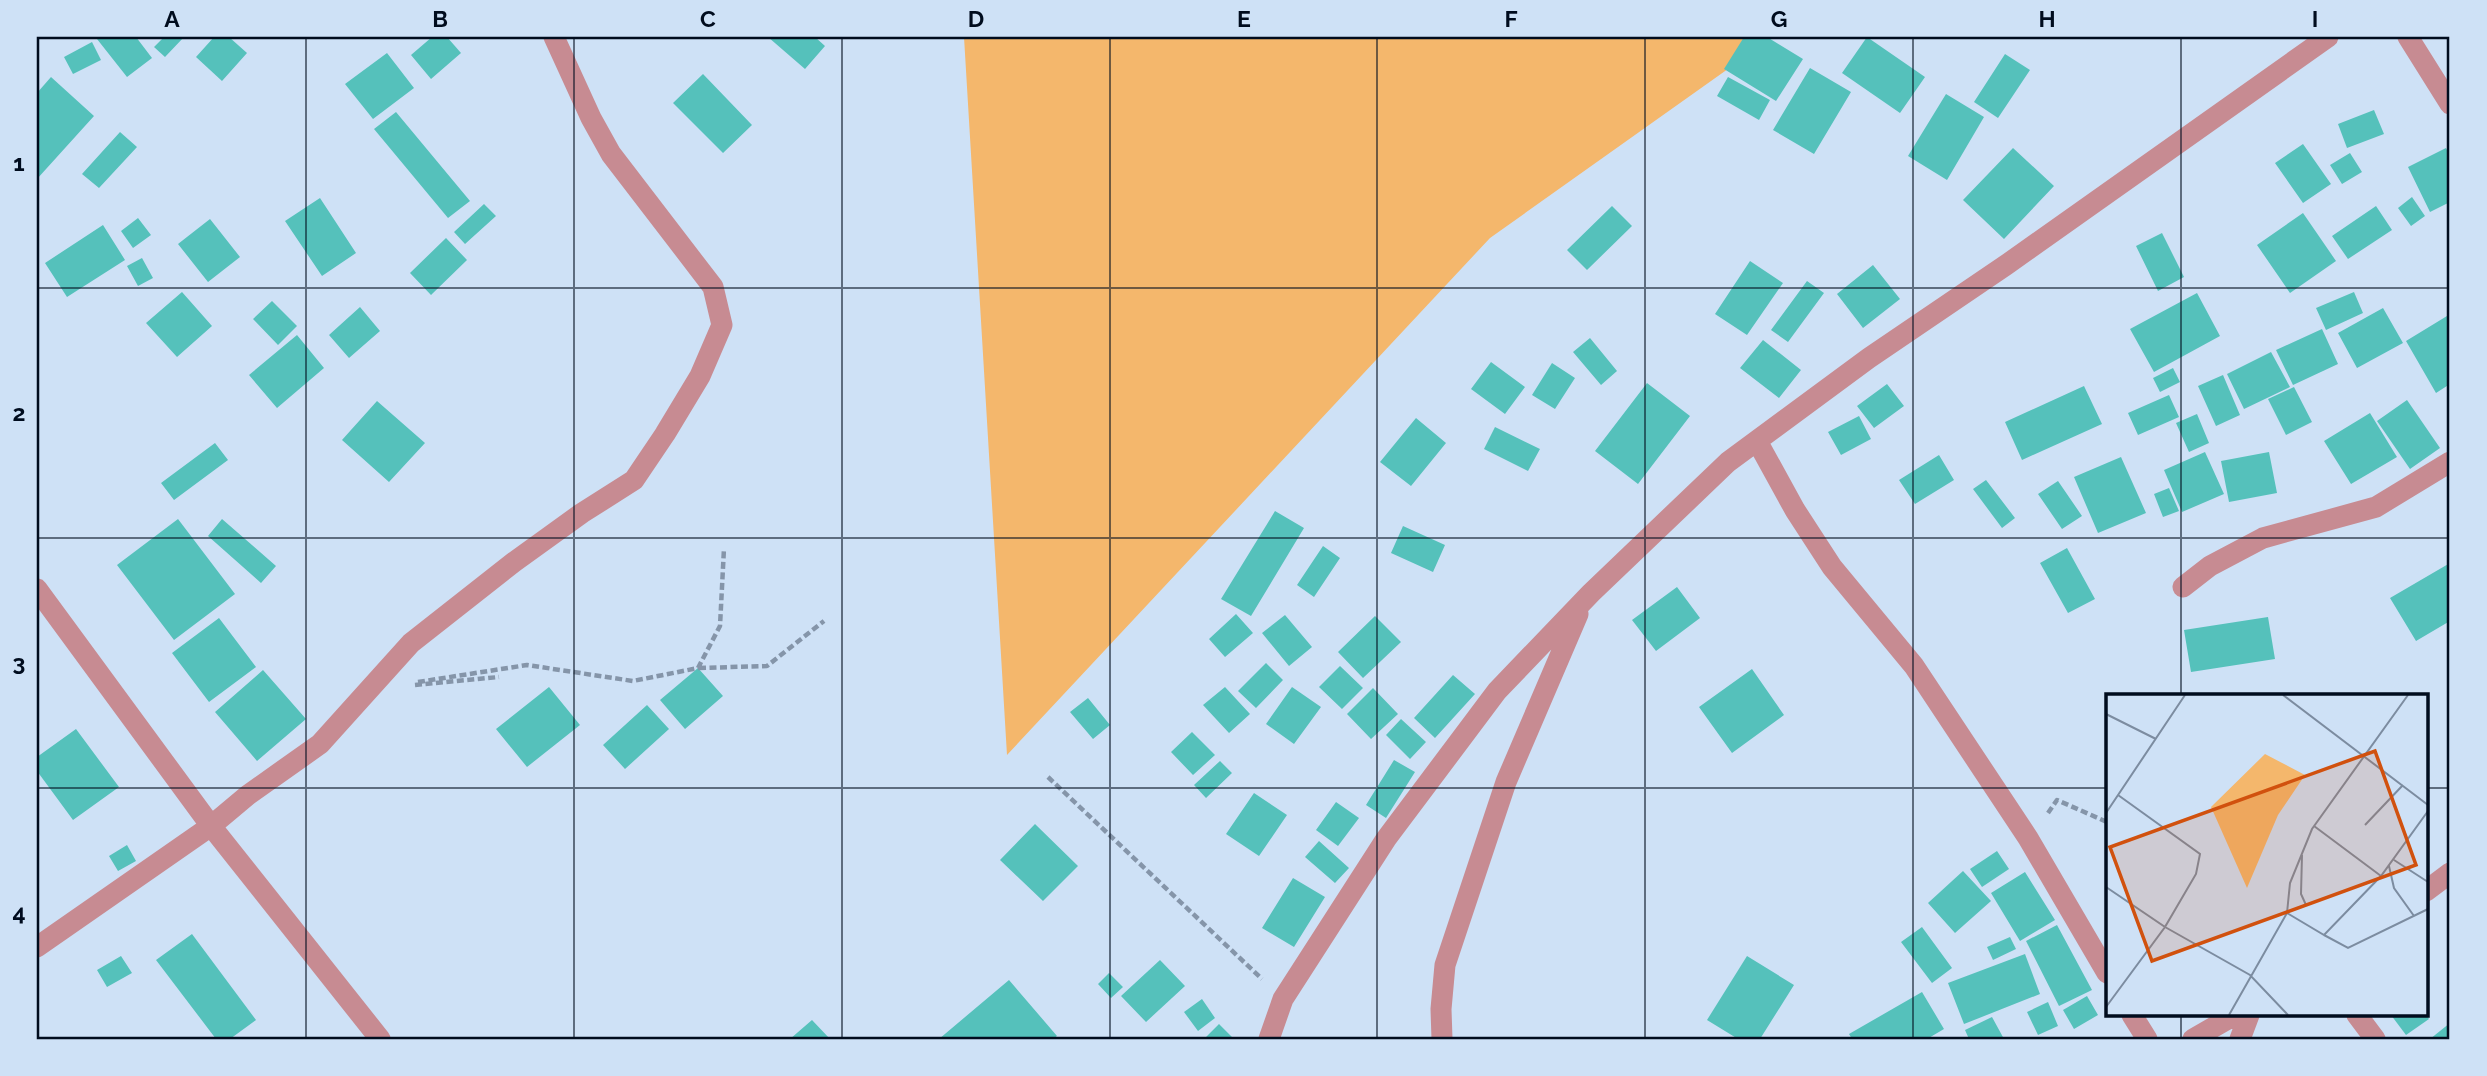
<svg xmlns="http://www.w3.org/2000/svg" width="2487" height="1076" font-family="Raleway,sans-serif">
	<rect width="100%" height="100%" fill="#cee1f6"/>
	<path fill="#f4b76c" d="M964,37h809l-283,201 -483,517z"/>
	<path fill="#55c1bb" d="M100,37h36l16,21 -25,19 -30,-38z
		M164,37h20l-19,20 -11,-10z
		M214,37h15l18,16 -25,28 -26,-24z
		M432,37h15l14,16 -30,26 -20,-24z
		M768,37h47l10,9 -20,23z
		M1744,37h23l36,22 -27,42 -52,-32z
		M1867,37l58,40 -25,36 -58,-40z
		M92,42l9,18 -28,14 -9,-17z
		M387,53l27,35 -41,31 -28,-35z
		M2005,54l25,16 -32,48 -24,-16z
		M1810,68l41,24 -37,62 -41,-24z
		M703,74l49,51 -29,28 -50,-50z
		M51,77l43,39 -57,63v-86z
		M1728,77l42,23 -11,20 -42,-24z
		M1946,94l38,23 -37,63 -39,-24z
		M2374,110l10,24 -37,14 -9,-24z
		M396,112l74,89 -22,17 -74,-89z
		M120,132l17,15 -38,41 -17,-14z
		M2303,144l28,40 -28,19 -28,-40z
		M2013,148l41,38 -50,53 -41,-39z
		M2446,148l4,8v46l-20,10 -22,-45z
		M2350,153l12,19 -20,12 -12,-19z
		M2412,197l13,19 -14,10 -13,-18z
		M320,198l36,55 -34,23 -37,-55z
		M484,204l12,12 -31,28 -11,-12z
		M1612,206l20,20 -45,44 -20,-20z
		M2376,206l16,24 -44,29 -16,-23z
		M2303,213l33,48 -46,32 -33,-48z
		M138,218l13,17 -18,13 -12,-17z
		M210,219l30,38 -32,25 -30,-38z
		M103,225l22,35 -58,37 -22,-34z
		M2162,233l22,44 -26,14 -22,-45z
		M446,238l21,22 -36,35 -21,-22z
		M142,258l11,20 -15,8 -11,-20z
		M1750,261l33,22 -36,52 -32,-21z
		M1873,265l27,34 -37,29 -26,-34z
		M1807,281l17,12 -36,49 -17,-12z
		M182,292l30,34 -35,31 -31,-34z
		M2354,292l9,21 -37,17 -10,-22z
		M2197,293l23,43 -66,36 -24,-43z
		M272,301l25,25 -19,19 -25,-26z
		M360,307l20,24 -31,27 -20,-23z
		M2383,308l20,35 -46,25 -19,-35z
		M2447,316l3,5v63l-14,9 -30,-52z
		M2322,329l16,35 -45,21 -17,-35z
		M297,335l27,33 -47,40 -28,-33z
		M1590,338l27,33 -16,14 -28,-33z
		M1763,340l38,30 -22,28 -39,-30z
		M2271,352l19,35 -46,22 -17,-35z
		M1491,362l34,25 -20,27 -34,-25z
		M1552,363l23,15 -20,31 -23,-14z
		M2173,368l7,14 -20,10 -7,-14z
		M2223,375l17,40 -24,11 -18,-40z
		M1647,383l43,33 -52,68 -43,-33z
		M1887,384l17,22 -30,22 -17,-22z
		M2084,386l18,38 -80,36 -17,-38z
		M2294,387l18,35 -26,13 -18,-36z
		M2169,395l10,22 -41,18 -10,-22z
		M2407,400l33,48 -30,21 -33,-48z
		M377,401l48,42 -36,39 -47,-42z
		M2370,413l27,44 -46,27 -27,-43z
		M2197,414l12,29 -20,9 -13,-29z
		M1859,416l12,23 -30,16 -13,-23z
		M1416,418l30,25 -35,43 -31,-24z
		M1495,427l45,22 -12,22 -44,-22z
		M215,443l13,17 -54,40 -13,-17z
		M2205,452l19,42 -42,18 -18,-42z
		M2269,452l8,41 -48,9 -8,-41z
		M1939,455l15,25 -39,24 -16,-24z
		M2121,457l25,56 -48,20 -24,-56z
		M1986,480l29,38 -13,10 -29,-39z
		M2058,481l24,35 -20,13 -24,-35z
		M2169,488l10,23 -16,6 -9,-23z
		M1275,511l29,17 -53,88 -30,-17z
		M178,519l57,75 -61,46 -57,-75z
		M222,519l54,47 -15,17 -53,-47z
		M1403,526l42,19 -12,27 -42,-19z
		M1323,546l17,12 -26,39 -17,-12z
		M2067,548l28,51 -27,14 -28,-50z
		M2450,563v58l-34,20 -26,-43z
		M1677,587l23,31 -44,33 -24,-31z
		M1236,614l17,19 -28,24 -16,-18z
		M1285,615l27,32 -23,19 -27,-33z
		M1375,616l26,26 -38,36 -25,-26z
		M2268,617l7,42 -84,13 -7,-42z
		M219,618l37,49 -47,35 -37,-49z
		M1266,663l17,17 -27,28 -18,-17z
		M1340,666l23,22 -21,21 -23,-22z
		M698,668l25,28 -38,33 -25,-29z
		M1752,669l32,46 -52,38 -33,-46z
		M263,670l43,49 -49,42 -42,-49z
		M1453,675l22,19 -40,44 -21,-20z
		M549,687l31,38 -53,42 -31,-38z
		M1225,687l25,27 -21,19 -26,-28z
		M1292,687l29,20 -27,37 -28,-20z
		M1373,688l25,26 -27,25 -24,-25z
		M1088,698l22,27 -17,14 -23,-27z
		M647,705l22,24 -44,40 -22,-24z
		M1401,719l25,23 -16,17 -24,-24z
		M76,729l43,58 -46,33 -36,-49v-14z
		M1192,732l23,23 -22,20 -22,-23z
		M1394,760l21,12 -29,46 -20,-13z
		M1220,761l12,12 -26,25 -12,-13z
		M1254,793l33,22 -28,41 -33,-22z
		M1336,802l23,16 -21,28 -22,-16z
		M1035,824l43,42 -35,35 -43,-41z
		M1319,841l30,27 -14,15 -30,-26z
		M127,845l9,16 -18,10 -9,-15z
		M1997,851l12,18 -27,18 -12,-18z
		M1963,871l28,30 -36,32 -27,-30z
		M2025,872l30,48 -35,21 -29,-48z
		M1293,878l32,19 -31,50 -32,-19z
		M2057,925l35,65 -33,16 -33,-65z
		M1922,927l30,41 -20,15 -31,-41z
		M192,934l64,86 -26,19h-14l-60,-79z
		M2010,937l6,12 -23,11 -6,-13z
		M2025,954l15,40 -76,30 -16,-41z
		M121,956l11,17 -25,14 -10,-17z
		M1747,956l47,29 -34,54h-22l-31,-19z
		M1160,960l25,26 -39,36 -25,-26z
		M1109,973l14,14 -12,11 -13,-14z
		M1009,980l48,56 -4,3h-114z
		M1922,992l22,37 -17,10h-75l-3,-5z
		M2087,996l11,19 -24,14 -11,-19z
		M1202,999l13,19 -17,13 -14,-19z
		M2048,1002l10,24 -20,9 -11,-23z
		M2391,1015h35l3,4 -23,16z
		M1992,1017l12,22h-35l-4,-9z
		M812,1020l18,19h-40z
		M2450,1023v16h-20z
		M1219,1024l15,15h-30z"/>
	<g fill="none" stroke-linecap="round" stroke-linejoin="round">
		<path stroke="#8595a9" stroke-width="4.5" stroke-dasharray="7 3.5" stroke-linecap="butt" d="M699,668l68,-2 57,-45
			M418,682l109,-17 106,16 65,-13 22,-42 4,-78
			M415,685l84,-8
			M1048,777l214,202
			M2048,813l9,-13 50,22"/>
		<path stroke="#c78b92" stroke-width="21" d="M2408,37l42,67
			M1757,441l38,69 37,57 82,99 114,172 79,135
			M2183,587l27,-21 53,-28 113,-31 74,-45
			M37,589l174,237 -174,121
			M2426,891l24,-18
			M2132,1015l15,24
			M2357,1015l18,24
			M380,1039l-169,-213 37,-31 72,-51 91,-101 103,-81 68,-49 52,-33 31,-46 35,-58 22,-51 -9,-38 -102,-133 -20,-36 -37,-81
			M1269,1039l14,-40 103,-160 111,-148 94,-98 137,-131 141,-104 137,-93 322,-228
			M1442,1039l-1,-30 4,-44 61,-183 72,-168
			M2193,1039l42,-24
			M2240,1039l9,-24"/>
	</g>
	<path fill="none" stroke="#000c1e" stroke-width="2" stroke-opacity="0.55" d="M306,37v1002M574,37v1002M842,37v1002M1110,37v1002M1377,37v1002M1645,37v1002M1913,37v1002M2181,37v659M37,288h2413M37,538h2413M37,788h2070M2426,788h24M2181,1015v24"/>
	<g transform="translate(2106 694)">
		<rect width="322" height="322" fill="#cee1f6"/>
		<path d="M159,60l40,21 -27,40 -31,73 -36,-81z" fill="#f4b76c"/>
		<path fill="none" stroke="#7c8ca0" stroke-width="2" d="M177,1l145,110M0,20l50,25M12,101l82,59 -4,20 -31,53 85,48 38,40M0,119l79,-118M259,131l38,-40M208,132l67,50M196,161l-1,39 5,11M288,166l34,22M283,172l5,22 20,28M0,193l59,40 -59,80M181,219l37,22 57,-59 47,-65M218,241l24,13 80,-39M123,321l58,-102 3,-30 22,-54 96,-134"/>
		<path fill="#d1510e" fill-opacity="0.15" stroke="#d1510e" stroke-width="3.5" d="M269,57l41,114 -264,96 -42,-114z"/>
		<rect width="322" height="322" fill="none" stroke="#000c1e" stroke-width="3.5"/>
	</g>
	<rect width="2487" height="1076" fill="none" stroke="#cee1f6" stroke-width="77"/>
	<rect x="38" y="38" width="2410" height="1000" fill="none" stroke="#000c1e" stroke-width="2.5"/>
	<g font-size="23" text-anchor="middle" font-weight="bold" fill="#000c1e">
		<text x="172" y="27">A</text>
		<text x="440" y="27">B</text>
		<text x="708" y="27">C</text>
		<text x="976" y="27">D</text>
		<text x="1244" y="27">E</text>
		<text x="1511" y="27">F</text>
		<text x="1779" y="27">G</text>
		<text x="2047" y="27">H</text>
		<text x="2315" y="27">I</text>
		<text x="19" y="171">1</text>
		<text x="19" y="421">2</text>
		<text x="19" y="671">3</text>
		<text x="19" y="921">4</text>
	</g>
</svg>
